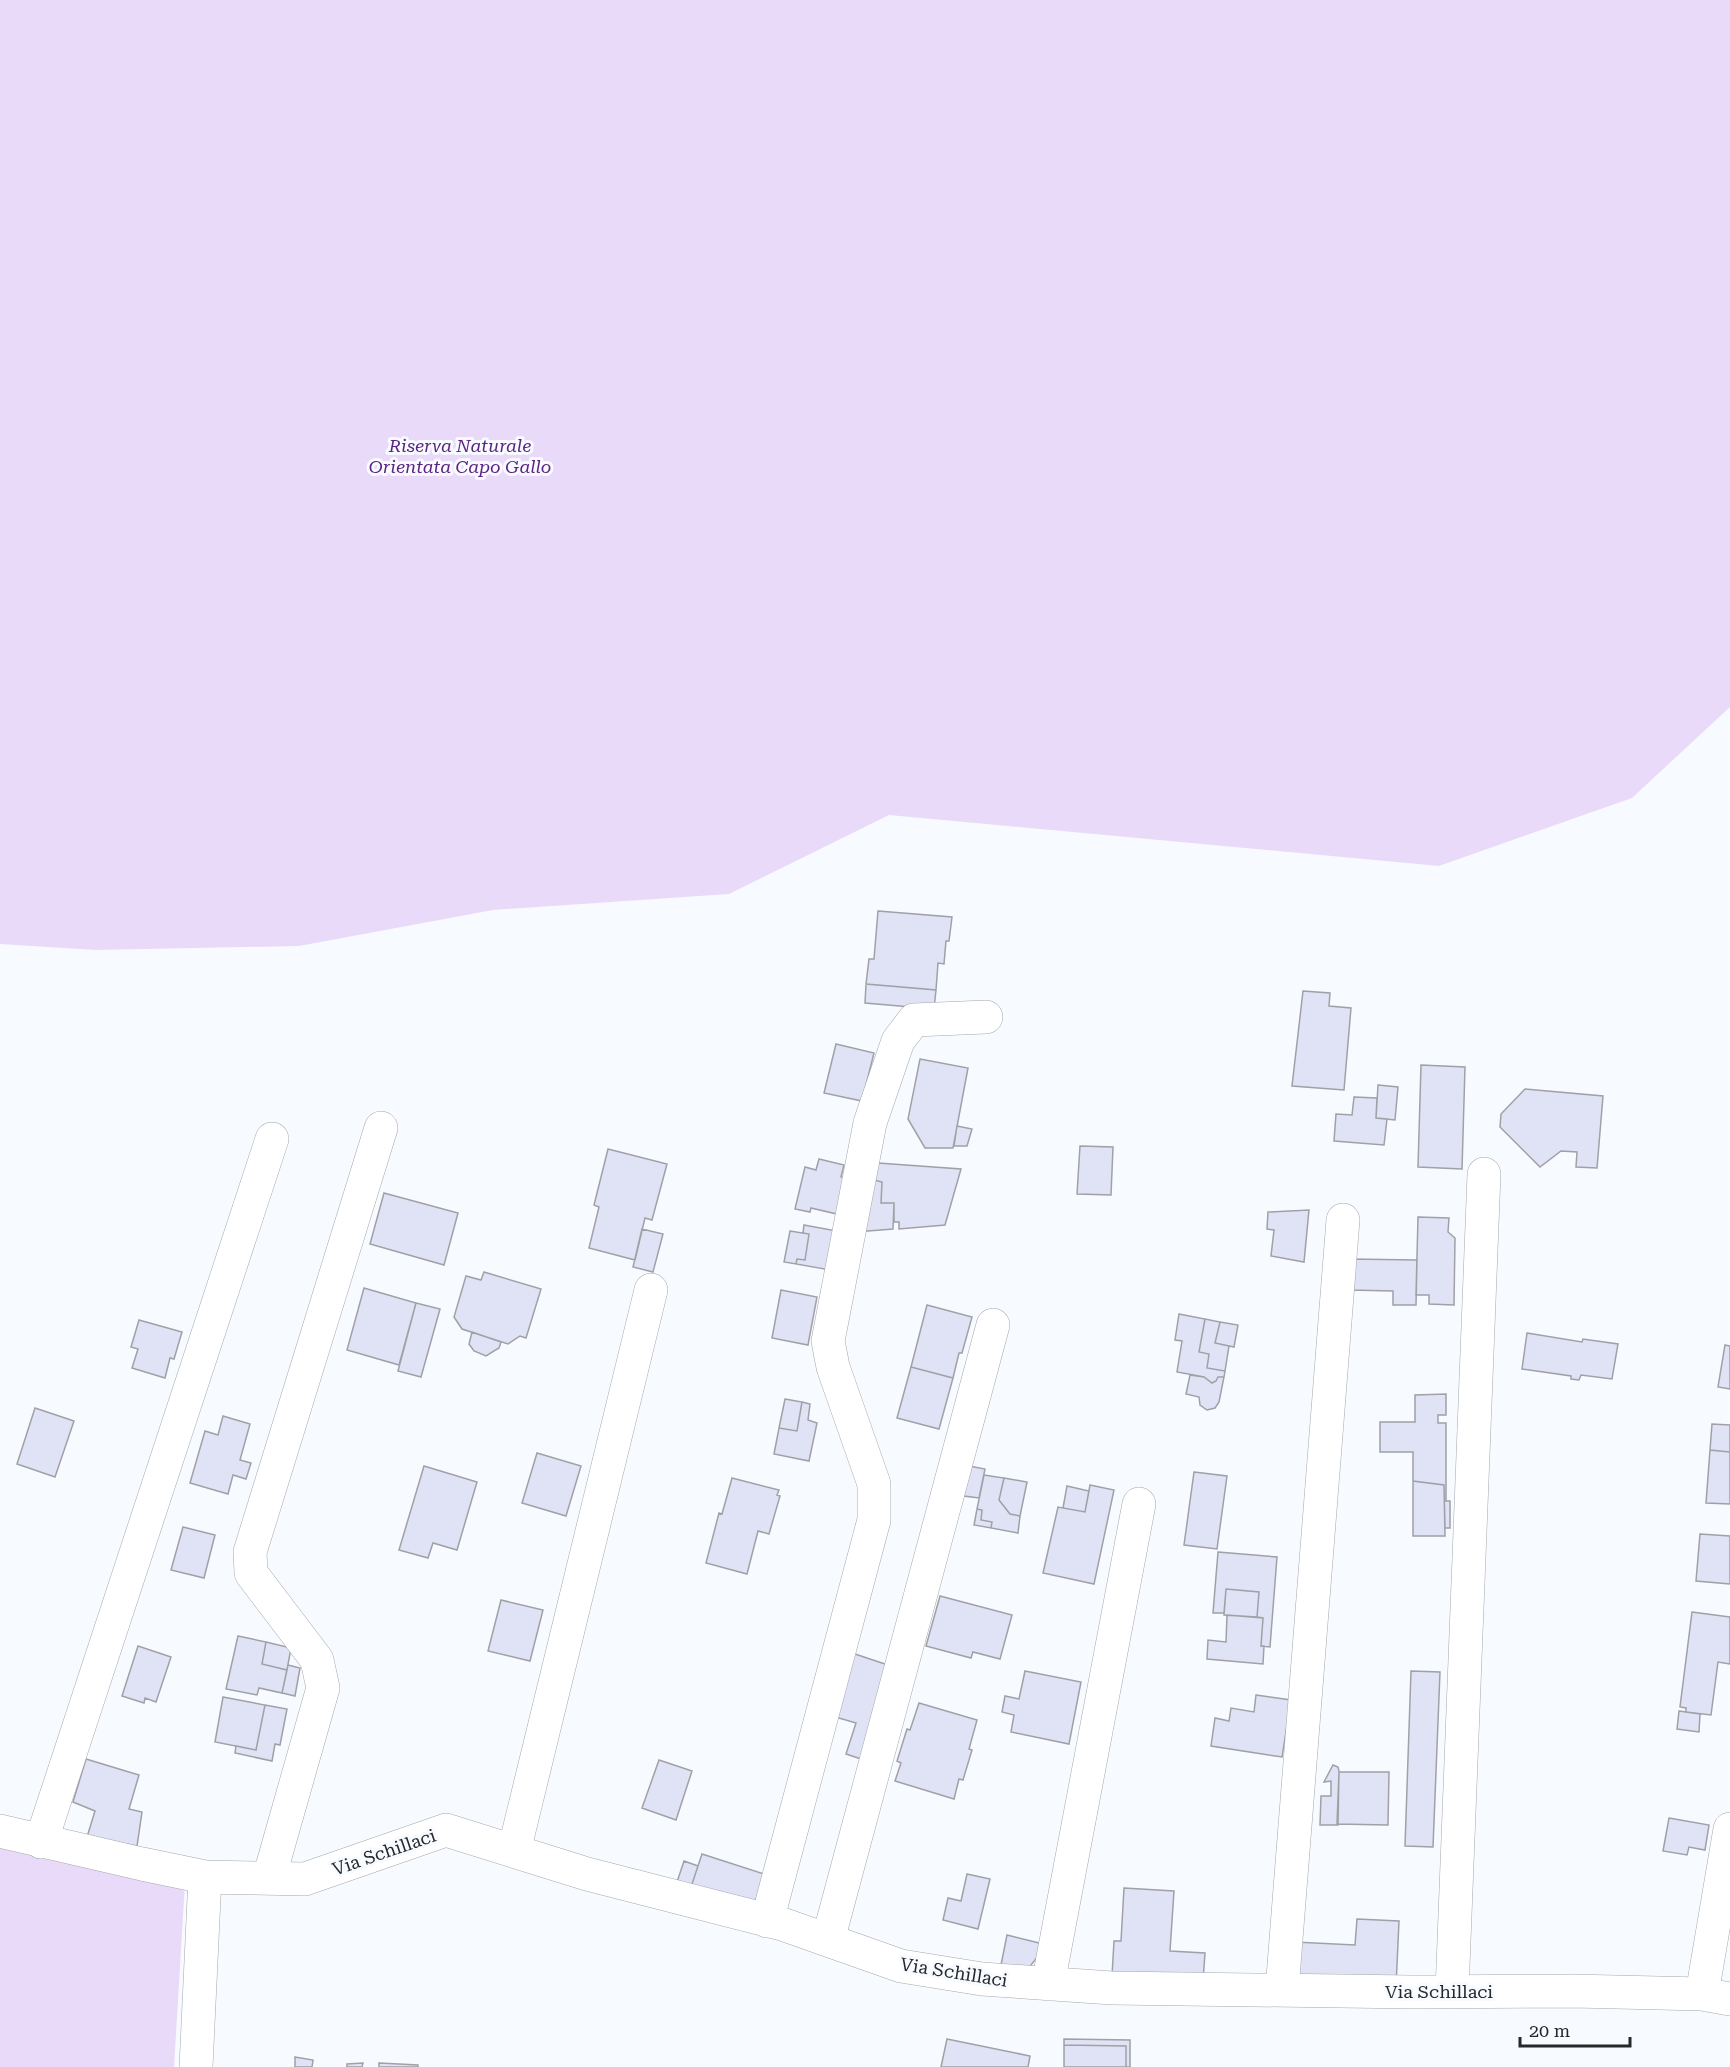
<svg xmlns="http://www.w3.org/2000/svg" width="1730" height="2067" font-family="'Roboto Serif',serif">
	<rect width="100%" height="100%" fill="#f7fbff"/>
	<path fill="#eadaf9" d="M0,0h1730v707l-98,91 -193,68 -550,-51 -160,79 -236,16 -194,36 -203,4 -96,-6z
		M0,1844l185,39 -11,184h-174z"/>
	<path fill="#e0e3f5" stroke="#a0a0a6" stroke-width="1.5" d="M878,911l74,6 -3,24h-3l-2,23 -6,-1 -2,27 -70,-6 3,-25h5z
		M866,984l70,6 -2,19 -69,-6z
		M1303,991l27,2 -1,13 22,2 -7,82 -52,-4z
		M836,1044l38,9 -12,48 -38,-8z
		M920,1059l48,9 -15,80h-28l-17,-29z
		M1421,1065l44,2 -3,102 -44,-2z
		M1378,1085l20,2 -3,33 -19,-2z
		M1525,1089l78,7 -6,72 -21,-1 1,-15 -16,-1 -21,16 -40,-40 1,-13z
		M1354,1097l23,1 -1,20 11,1 -3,26 -50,-4 2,-27 16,1z
		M957,1126l15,3 -5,17h-13z
		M1080,1146l33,1 -2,48 -34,-1z
		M608,1149l59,15 -15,56 -7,-2 -10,42 -46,-12 10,-41 -5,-2z
		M819,1159l25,6 -3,12 9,2 -9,36 -30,-7 -1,4 -15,-3 10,-42 11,3z
		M878,1163l83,6 -16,56 -46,4v-7h-5v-19h-13l1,-21 -8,-2z
		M874,1180l8,2 -1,21h13l-1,26 -37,3z
		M384,1193l74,20 -14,52 -74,-21z
		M1309,1210l-5,52 -33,-6 3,-26 -7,-1 1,-17z
		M1418,1217l31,1 -1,14 7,6 -1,67 -25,-1v-9h-13z
		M804,1225l33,6 -7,39 -34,-6 1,-5 8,1 4,-26 -6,-1z
		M642,1229l21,5 -10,38 -20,-5z
		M790,1231l19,3 -4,26 -8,-1 -1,5 -12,-2z
		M1350,1259l67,1 -1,45h-23v-14l-44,-1z
		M484,1272l57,17 -15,49 -6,-2 -12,8 -46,-15 -8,-12 12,-41 15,4z
		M364,1288l52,15 -17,62 -52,-15z
		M781,1290l36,7 -9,48 -36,-7z
		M416,1303l24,6 -19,68 -23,-6z
		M927,1305l45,12 -10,36h-3l-6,25 -42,-11z
		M1179,1314l26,5 -6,33 10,2 -2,14 18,3 -1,6h-6l-2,4 -4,2 -8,-6 -27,-5 5,-31 -7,-1z
		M1205,1319l15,3 -5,21 14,3 -4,25 -18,-3 2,-14 -10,-2z
		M139,1320l43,12 -8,27 -4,-1 -5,20 -33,-10 6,-19 -7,-2z
		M1220,1322l18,3 -4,22 -19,-4z
		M472,1332l29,10 -2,6 -13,8 -12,-5 -5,-7z
		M1527,1333l55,9 1,-3 35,5 -6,35 -31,-4 -2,5 -8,-1v-3l-49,-7z
		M1725,1345l5,1v43l-12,-2z
		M911,1367l42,11 -14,51 -42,-11z
		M1190,1375l14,2 8,6 4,-2 2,-4h6l-5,25 -4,6 -8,2 -7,-5 -1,-8 -13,-3z
		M1446,1394v21h-8v8h8v78h4v27h-5l-1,-43 -31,-4v-29h-33v-30h35v-27z
		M785,1399l17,3 -5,29 -18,-3z
		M802,1402l8,2 -2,16 9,3 -8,38 -35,-7 5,-26 18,3z
		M35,1408l39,13 -19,56 -38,-13z
		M223,1416l27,8 -10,36 11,3 -5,16 -13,-4 -5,19 -38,-11 15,-52 13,4z
		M1712,1424l18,1v27l-20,-2z
		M1710,1450l20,2v52l-24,-1z
		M537,1453l44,13 -15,50 -44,-13z
		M424,1466l53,16 -20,68 -24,-7 -5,15 -29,-8z
		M969,1466l16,3 -6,29 -15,-2z
		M1194,1472l33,4 -10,73 -33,-4z
		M984,1475l20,3 -5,22 11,14 10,2 -2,17 -27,-5 1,-6 -11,-2 1,-10 -5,-1z
		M732,1478l47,12 -2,5 3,1 -11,38 -11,-3 -11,43 -41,-11 13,-50 3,1z
		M1004,1478l23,4 -7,34 -10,-2 -11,-14z
		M1413,1481l31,4 1,51h-32z
		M1090,1485l24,5 -20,94 -51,-11 15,-66 27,5z
		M1067,1486l22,5 -4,21 -22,-4z
		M977,1509l5,1 -1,10 11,2 -1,6 -17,-3z
		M183,1527l32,8 -11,43 -33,-8z
		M1700,1534l30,2v48l-34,-3z
		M1218,1552l59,5 -7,90 -9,-1 2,-28 -6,-1 2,-25 -33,-3 -2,24h-11z
		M1226,1589l33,3 -2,25 -33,-2z
		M940,1596l72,19 -12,44 -27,-7 -2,6 -45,-12z
		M501,1600l42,10 -13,51 -42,-10z
		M1692,1612l38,5v47l-12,-2 -7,53 -25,-3v-4l-6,-1z
		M1227,1615l36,3 -2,28h3l-1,18 -56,-5 1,-19 18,2z
		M238,1636l28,6 -4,22 25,6 -5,23 -23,-5 -2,7 -31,-6z
		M266,1642l25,6 -4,22 -25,-6z
		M138,1646l33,11 -15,45 -11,-4 -1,5 -22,-7z
		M852,1653l42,14 -30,93 -18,-6 10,-31 -24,-7z
		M288,1665l12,3 -5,28 -13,-3z
		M1025,1671l56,11 -12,62 -58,-12 3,-17 -12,-3 3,-16 14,3z
		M1411,1671l29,1 -7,175 -28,-1z
		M1256,1695l35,5 -9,57 -71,-11 4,-28 14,3 2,-13 23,4z
		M223,1697l42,8 -9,45 -41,-8z
		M919,1703l58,17 -8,29 3,1 -9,30 -4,-1 -5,20 -59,-18 6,-18 -4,-2 10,-32 3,1z
		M265,1705l22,4 -7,36 -5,-1 -3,17 -37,-8 1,-7 20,4z
		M1679,1711l21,3 -1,18 -22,-3z
		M86,1759l53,16 -10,34 13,3 -5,34 -50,-9 8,-26 -22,-9z
		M659,1760l33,11 -16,49 -34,-12z
		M1333,1765l5,2 1,4 -1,54h-18l1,-29h10v-15l-7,1z
		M1339,1772h50l-1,53 -51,-1z
		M1669,1818l40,7 -4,25 -16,-3 -2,8 -24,-4z
		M702,1854l68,22 -18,30 -61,-19z
		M684,1861l14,5 -7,21 -14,-5z
		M967,1874l23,5 -12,50 -35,-9 5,-22 13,3z
		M1124,1888l50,3 -4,60 35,2 -2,28 -91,-5 2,-35h7z
		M1357,1919l42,2 -3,66 -102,-7 1,-38 60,3z
		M1007,1935l40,10 -24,30 -23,-5z
		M947,2039l83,17 -2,11h-87z
		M1064,2039l66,1v27h-4v-21l-62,-1z
		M1064,2045l62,1v21h-62z
		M295,2057l18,3 -1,7h-17z
		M363,2063l-1,4h-15v-3z
		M379,2063l39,2v2h-39z"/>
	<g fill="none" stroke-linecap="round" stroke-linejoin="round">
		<defs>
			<path id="street" d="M0,1831l142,33 63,13 100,2 141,-49 141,44 195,50 119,42 81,13 130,9 299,4 162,-1 129,3 28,5
				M41,1842l231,-703
				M514,1851l137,-561
				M269,1878l54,-190 -6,-28 -66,-87 -1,-21 131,-424
				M767,1921l107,-401v-36l-41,-117 -5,-26 42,-218 28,-82 16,-21 72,-3
				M828,1940l165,-615
				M1048,1984l91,-480
				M1282,1990l61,-770
				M1452,1992l32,-818
				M1702,1994l28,-165
				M196,2067l9,-190"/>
		</defs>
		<use href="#street" stroke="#a4a8ac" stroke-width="34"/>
		<use href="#street" stroke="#fff" stroke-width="33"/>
	</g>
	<g text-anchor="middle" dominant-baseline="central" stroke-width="6" stroke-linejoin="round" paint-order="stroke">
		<g font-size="18" font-style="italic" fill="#5d2382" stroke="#f7fbff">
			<text x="460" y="445">Riserva Naturale<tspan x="460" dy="21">Orientata Capo Gallo</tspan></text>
		</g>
		<g font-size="18" fill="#27282a" stroke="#f7fbff">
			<text transform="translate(384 1852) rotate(-19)">Via Schillaci</text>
			<text transform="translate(954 1972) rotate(9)">Via Schillaci</text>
			<text x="1439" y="1991">Via Schillaci</text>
		</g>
	</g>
	<path d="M1520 2037v9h110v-9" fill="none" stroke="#27282a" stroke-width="3"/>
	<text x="1529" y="2037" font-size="18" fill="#27282a" stroke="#f7fbff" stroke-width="4.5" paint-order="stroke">20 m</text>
</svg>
